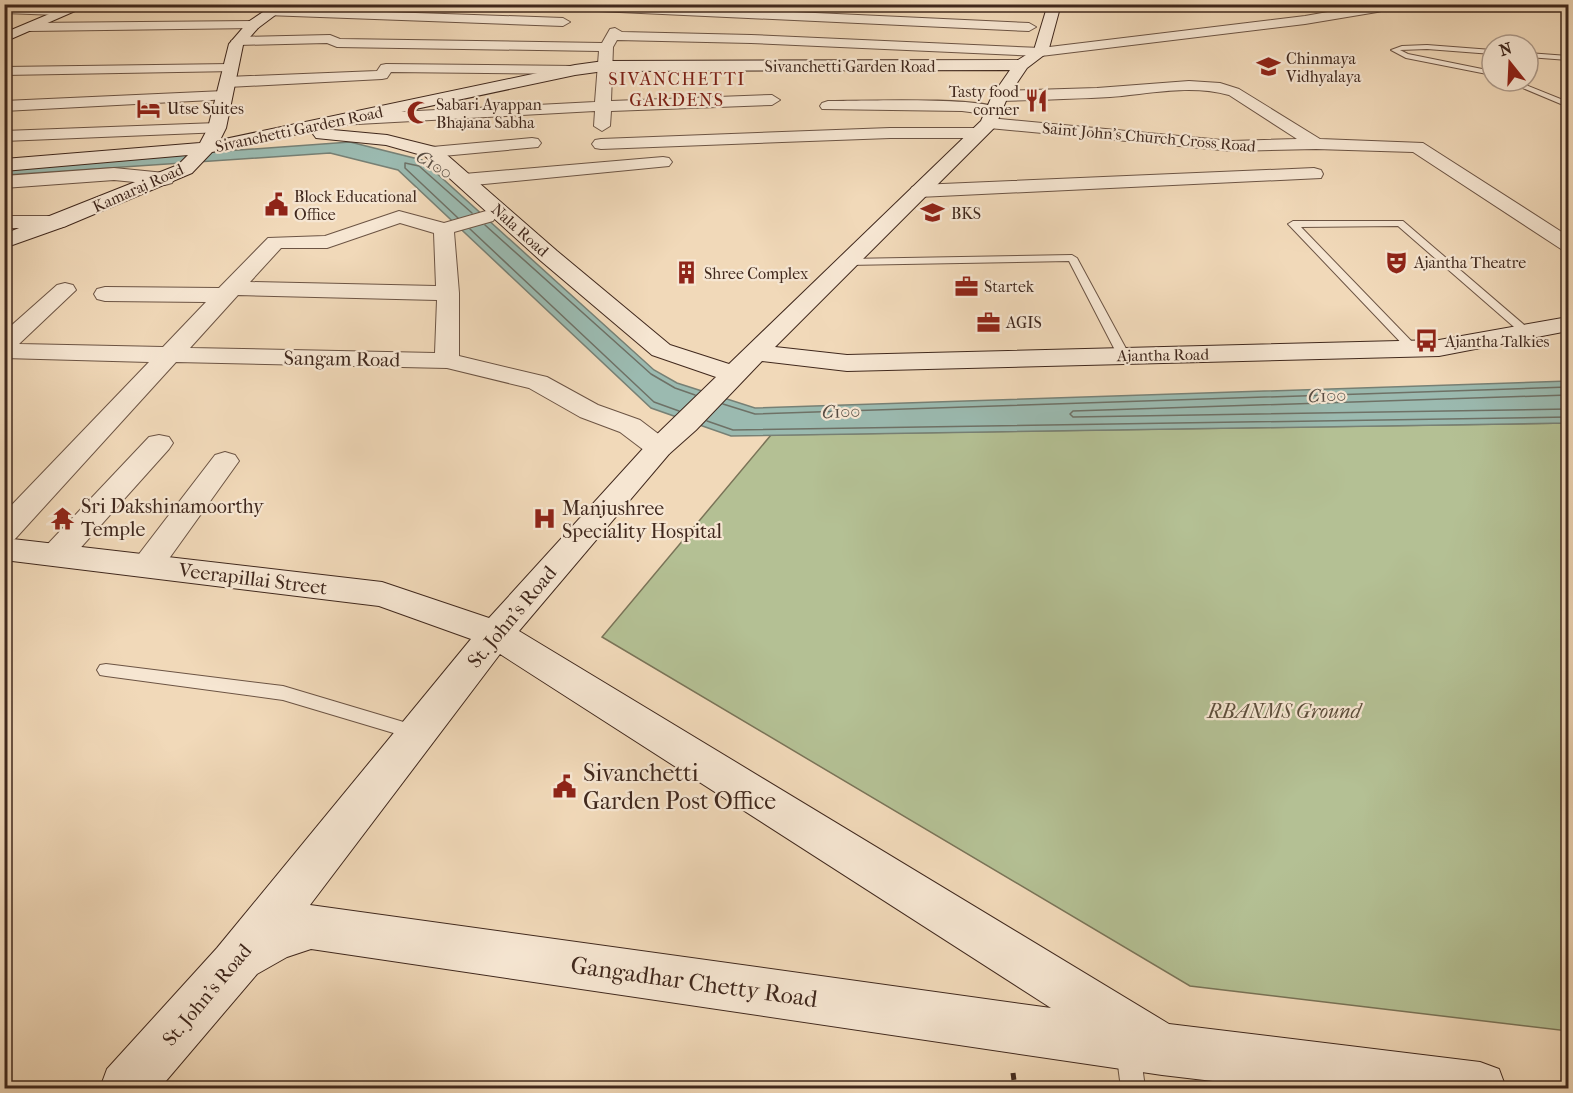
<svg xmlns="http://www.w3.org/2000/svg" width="1573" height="1093" font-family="'IM FELL French Canon',serif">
	<rect width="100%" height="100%" fill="#f1d9b9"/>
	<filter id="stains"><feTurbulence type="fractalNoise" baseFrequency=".00333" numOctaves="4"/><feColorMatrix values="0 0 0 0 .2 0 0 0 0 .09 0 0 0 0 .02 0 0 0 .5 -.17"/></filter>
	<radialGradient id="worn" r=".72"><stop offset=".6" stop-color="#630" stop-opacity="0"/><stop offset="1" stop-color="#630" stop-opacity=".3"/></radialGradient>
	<path fill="#b4c094" stroke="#7a7458" stroke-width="1.5" d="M1568,423v608l-378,-45 -588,-349 169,-202z"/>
	<path fill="#9bbab0" stroke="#778075" stroke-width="1.5" d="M350,142l72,18 232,210 23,13 78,25 813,-27v42l-837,13 -80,-28 -253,-238 -68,-17 -325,22v-8z"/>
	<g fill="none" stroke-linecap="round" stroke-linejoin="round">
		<path stroke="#6e7166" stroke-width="1.5" d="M458,218l-53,-50v-5l14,3 53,47
			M485,225l166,149 24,14 20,7
			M470,229l184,173 25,9
			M1568,395l-495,16 -3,3 3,3 495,-8
			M723,404l32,10 813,-27
			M707,421l26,9 835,-13"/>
		<defs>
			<path id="lane" d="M1427,45l65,5v4l-65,-5 -27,1 8,4 84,17v4l-86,-17 -15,-8 11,-4z
				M1528,53l40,3v4l-40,-3z
				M1506,81h10l52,21v5z
				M1403,221l126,108v4h-8l-123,-107 -97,1 118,122 -6,4 -4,-2 -121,-127 5,-3z
				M1072,255l5,3 53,98 -2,3h-8l-2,-3 -49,-95 -222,4 -5,-3 5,-3z
				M106,664l177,22 134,40 6,2 3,5 -3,5 -6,2 -134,-40 -177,-24 -6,-1 -3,-5 3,-5z
				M1128,1038l8,4 4,8 5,38h-24l-5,-38 4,-8z"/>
			<path id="street" d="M528,4h98l403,19 7,4 -7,4 -495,-23z
				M1373,4h13l-5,7 -4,1 -72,12 -264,32 -290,-13 -134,-3 -4,7 -2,54 161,-6 8,5 -8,5 -161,6 -1,15 -8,5 -8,-5 1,-15 -256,14 -8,-5 8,-5 256,-13 4,-51 -262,-4 -10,-4 -89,2 -7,-4 7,-4 92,-2 10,4 262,4 8,-14 5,-1 7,4 129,3 290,13 264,-32z
				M1551,4h17v5z
				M4,5l54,2 6,4 -6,4 -54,-2z
				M270,8l293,10 7,4 -7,4 -297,-11 -2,-3z
				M253,21l7,4 -2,3 -228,3 -7,-4 7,-4z
				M231,64l7,4 -2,3 -232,4v-8z
				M386,64l189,2 7,4 -7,4 -184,-2 -4,6 -5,1 -154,8 -8,-5 8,-5 149,-6 4,-6z
				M1189,81l31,2 19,6 81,50 103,4 145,93v15l-7,-2 -148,-97 -97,-3 -84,2 -243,-23 -8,-5 8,-5 243,23 65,-2 -68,-44c-39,-11 -80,-1 -119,2 -37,2 -73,3 -110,4l-8,-5 8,-5 97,-3z
				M224,91l6,2 2,3 -2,3 -226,12v-10z
				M828,101c26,0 162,-5 173,9l-8,5 -31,-4 -140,-2 -2,-3 2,-3z
				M217,123l8,5 -2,4 -219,9v-10z
				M890,128h88l6,1 2,4 -2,4 -6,1h-88l-289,11 -6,-1 -3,-4 3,-4 6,-1z
				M532,138l6,1 3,4 -3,4 -106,10 -6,-1 -3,-4 3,-4 6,-1z
				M663,157l6,1 3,4 -3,4 -205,20 -7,-2 -2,-4 2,-4 7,-2z
				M114,168l51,5 7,2 2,4 -2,4 -7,2 -51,-5 -110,8v-12z
				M1314,168l7,2 2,4 -2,4 -402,19 -7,-2 -2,-4 2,-4 7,-2z
				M399,211l45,12 42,-12 7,2 3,4 -3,4 -39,11 5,61v63l88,21 51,28 42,15 29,22 4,6 -4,6 -10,2 -10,-2 -29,-22 -40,-15 -51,-29 -82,-20 -271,-6 -161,177 -11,3v-29l145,-151 -145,-4v-26l53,-47 8,-2 8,2 3,5 -57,54 144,3 43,-45 -101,-1 -8,-2 -3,-5 3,-5 8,-2 114,1 49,-50 57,-2zM400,223l34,10 2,53 -186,-4 31,-34h46zM238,295l199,5 -2,53 -245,-5z
				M4,216h55l7,2 3,4 -3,4 -7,2h-55z
				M159,435l10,2 4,6 -4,6 -102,114 -11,3 -11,-3 -5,-8 5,-8 104,-110z
				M225,452l10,3 4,6 -81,113 -11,3 -11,-3 -5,-8 5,-8 79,-103z"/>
			<path id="secondary" d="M73,4h18l-87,38v-9z
				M275,4h15l-32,24 -15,17 -17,83 -6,12 355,-75 29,-4 414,-1 16,-10 14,-46h13l-13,48 -21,16 -19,28 -13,31 -220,220 72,8 592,-15 129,-23v14l-129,25 -592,15 -85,-10 -66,69 -27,24 -150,177 650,393 311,38 19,7 7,19h-234l-110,-13 -851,-126 -24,8 -30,17 -97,114h-60l7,-19 110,-121 254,-309 -92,-33 -375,-46v-22l378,44 107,36 160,-176 67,-65 -64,-22 -111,-94 -116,-105 -39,-11 -70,-7 -3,-4 8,-5 -109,23 -20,21 -126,53 -62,22v-14l174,-69 10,-10 -184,16v-12l196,-16 8,-15 21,-84 19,-22zM1010,70l-18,26 -11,25 -252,243 -59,-19 -113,-94 -118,-103 -52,-13 -65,-6 253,-54 29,-4zM500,654l551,354 -741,-103z"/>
		</defs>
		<use href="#lane" stroke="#6c5444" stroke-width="2"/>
		<use href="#street" stroke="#6c5444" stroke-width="2"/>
		<use href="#secondary" stroke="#40281d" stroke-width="2"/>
		<path stroke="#40281d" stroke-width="5" stroke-dasharray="7 4.5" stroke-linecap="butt" d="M1013,1073l2,15"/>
		<use href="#lane" fill="#f6e6d2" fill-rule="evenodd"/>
		<use href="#street" fill="#f6e6d2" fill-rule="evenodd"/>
		<use href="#secondary" fill="#f6e6d2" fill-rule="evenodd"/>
	</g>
	<defs>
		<symbol id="school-bare" viewBox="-9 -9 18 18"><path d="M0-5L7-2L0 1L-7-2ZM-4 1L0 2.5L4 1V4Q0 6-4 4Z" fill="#8f2418" stroke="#f6e6d2" stroke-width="2.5" paint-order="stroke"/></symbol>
		<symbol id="restaurant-bare" viewBox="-9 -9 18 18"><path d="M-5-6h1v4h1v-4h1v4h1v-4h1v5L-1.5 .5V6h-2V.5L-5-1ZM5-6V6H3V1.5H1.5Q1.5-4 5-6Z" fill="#8f2418" stroke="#f6e6d2" stroke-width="2.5" paint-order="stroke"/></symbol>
		<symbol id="hotel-bare" viewBox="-9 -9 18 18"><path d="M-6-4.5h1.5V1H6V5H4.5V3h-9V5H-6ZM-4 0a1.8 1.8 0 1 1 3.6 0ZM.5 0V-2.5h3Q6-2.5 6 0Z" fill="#8f2418" stroke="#f6e6d2" stroke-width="2.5" paint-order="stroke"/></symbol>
		<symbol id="mosque-bare" viewBox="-9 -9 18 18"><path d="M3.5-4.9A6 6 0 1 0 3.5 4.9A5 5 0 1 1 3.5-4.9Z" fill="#8f2418" stroke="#f6e6d2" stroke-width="2.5" paint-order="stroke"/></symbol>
		<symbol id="civic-bare" viewBox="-9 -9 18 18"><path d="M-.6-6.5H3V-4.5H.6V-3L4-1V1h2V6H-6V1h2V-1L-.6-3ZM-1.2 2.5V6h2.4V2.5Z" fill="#8f2418" stroke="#f6e6d2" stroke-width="2.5" paint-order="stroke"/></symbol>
		<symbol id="theatre-bare" viewBox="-9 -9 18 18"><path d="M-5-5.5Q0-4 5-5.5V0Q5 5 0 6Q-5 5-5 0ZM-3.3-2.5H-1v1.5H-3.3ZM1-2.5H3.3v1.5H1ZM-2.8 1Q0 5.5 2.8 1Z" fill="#8f2418" stroke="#f6e6d2" stroke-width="2.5" paint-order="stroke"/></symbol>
		<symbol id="building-bare" viewBox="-9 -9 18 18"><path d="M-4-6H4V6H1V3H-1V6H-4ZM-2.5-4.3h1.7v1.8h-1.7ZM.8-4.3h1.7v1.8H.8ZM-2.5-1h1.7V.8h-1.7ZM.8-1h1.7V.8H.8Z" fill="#8f2418" stroke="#f6e6d2" stroke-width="2.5" paint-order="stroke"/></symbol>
		<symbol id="office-bare" viewBox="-9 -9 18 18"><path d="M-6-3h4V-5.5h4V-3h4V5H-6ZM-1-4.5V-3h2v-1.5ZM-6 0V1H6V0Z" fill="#8f2418" stroke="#f6e6d2" stroke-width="2.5" paint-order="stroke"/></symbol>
		<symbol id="bus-bare" viewBox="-9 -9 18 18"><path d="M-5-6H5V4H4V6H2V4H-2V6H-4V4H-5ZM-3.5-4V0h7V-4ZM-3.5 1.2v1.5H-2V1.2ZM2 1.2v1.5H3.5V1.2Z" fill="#8f2418" stroke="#f6e6d2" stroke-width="2.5" paint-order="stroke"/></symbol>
		<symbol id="temple-bare" viewBox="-9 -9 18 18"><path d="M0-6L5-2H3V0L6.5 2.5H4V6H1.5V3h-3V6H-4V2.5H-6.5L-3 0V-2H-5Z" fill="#8f2418" stroke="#f6e6d2" stroke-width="2.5" paint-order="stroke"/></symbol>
		<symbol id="hospital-bare" viewBox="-9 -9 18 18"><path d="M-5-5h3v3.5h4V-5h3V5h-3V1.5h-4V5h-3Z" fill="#8f2418" stroke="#f6e6d2" stroke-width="2.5" paint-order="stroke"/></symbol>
	</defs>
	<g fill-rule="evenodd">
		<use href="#school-bare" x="1252" y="50" width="33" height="33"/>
		<use href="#restaurant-bare" x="1020" y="84" width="33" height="33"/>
		<use href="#hotel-bare" x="132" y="92" width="33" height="33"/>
		<use href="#mosque-bare" x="402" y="96" width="33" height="33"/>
		<use href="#civic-bare" x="260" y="188" width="33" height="33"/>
		<use href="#school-bare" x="916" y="196" width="33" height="33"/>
		<use href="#theatre-bare" x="1380" y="246" width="33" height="33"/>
		<use href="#building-bare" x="670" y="256" width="33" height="33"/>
		<use href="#office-bare" x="950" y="270" width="33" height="33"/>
		<use href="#office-bare" x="972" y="306" width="33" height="33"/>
		<use href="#bus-bare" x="1410" y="324" width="33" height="33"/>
		<use href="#temple-bare" x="46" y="502" width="33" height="33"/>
		<use href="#hospital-bare" x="528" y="502" width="33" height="33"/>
		<use href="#civic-bare" x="548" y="770" width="33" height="33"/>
	</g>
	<g text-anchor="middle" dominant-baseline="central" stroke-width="4.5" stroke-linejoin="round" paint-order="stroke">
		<g font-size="16" fill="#40281d" stroke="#f6e6d2" text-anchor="start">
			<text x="1286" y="58">Chinmaya<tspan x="1286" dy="18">Vidhyalaya</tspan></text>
			<text x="1019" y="91" text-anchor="end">Tasty food<tspan x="1019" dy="18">corner</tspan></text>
			<text x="436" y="104">Sabari Ayappan<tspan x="436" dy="18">Bhajana Sabha</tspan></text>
			<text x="167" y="108">Utse Suites</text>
			<text x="294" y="196">Block Educational<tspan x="294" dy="18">Office</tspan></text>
			<text x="951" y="213">BKS</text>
			<text x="1414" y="262">Ajantha Theatre</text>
			<text x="704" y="273">Shree Complex</text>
			<text x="984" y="286">Startek</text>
			<text x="1006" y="322">AGIS</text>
			<text x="1445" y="341">Ajantha Talkies</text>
		</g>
		<g font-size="16" fill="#40281d" stroke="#f6e6d2">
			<text x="850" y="66">Sivanchetti Garden Road</text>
			<text transform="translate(299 129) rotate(-12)">Sivanchetti Garden Road</text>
			<text transform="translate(1149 137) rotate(5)">Saint John's Church Cross Road</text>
			<text transform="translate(138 188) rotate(-24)">Kamaraj Road</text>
			<text transform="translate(520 230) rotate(42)">Nala Road</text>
			<text transform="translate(1163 355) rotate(-1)">Ajantha Road</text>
		</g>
		<g font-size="18" letter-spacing="1.5" fill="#7a1f14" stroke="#f6e6d2">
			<text x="677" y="79">SIVANCHETTI<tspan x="677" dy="21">GARDENS</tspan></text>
		</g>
		<g font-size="18" font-style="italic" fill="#574c42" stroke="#f6e6d2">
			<text transform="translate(434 165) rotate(31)">C100</text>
			<text transform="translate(1327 396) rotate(-2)">C100</text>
			<text transform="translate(841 412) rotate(-2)">C100</text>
		</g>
		<g font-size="20" fill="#40281d" stroke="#f6e6d2">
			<text transform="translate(342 359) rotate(1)">Sangam Road</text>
			<text transform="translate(253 579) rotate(7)">Veerapillai Street</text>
			<text transform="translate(512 617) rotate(-50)">St. John's Road</text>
			<text transform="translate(207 995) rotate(-50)">St. John's Road</text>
		</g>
		<g font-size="20" fill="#40281d" stroke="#f6e6d2" text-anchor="start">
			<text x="81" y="506">Sri Dakshinamoorthy<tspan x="81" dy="23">Temple</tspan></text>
			<text x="562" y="508">Manjushree<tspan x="562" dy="23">Speciality Hospital</tspan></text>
		</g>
		<g font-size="20" font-style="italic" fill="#5d4e3b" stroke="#f6e6d2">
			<text x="1284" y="711">RBANMS Ground</text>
		</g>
		<g font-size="24" fill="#40281d" stroke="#f6e6d2" text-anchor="start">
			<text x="583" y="773">Sivanchetti<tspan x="583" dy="28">Garden Post Office</tspan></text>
		</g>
		<g font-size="24" fill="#40281d" stroke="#f6e6d2">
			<text transform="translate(694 982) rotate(8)">Gangadhar Chetty Road</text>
		</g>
	</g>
	<rect width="1573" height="1093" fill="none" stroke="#f1d9b9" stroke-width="24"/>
	<rect x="6" y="6" width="1561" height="1081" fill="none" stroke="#40281d" stroke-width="3"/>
	<rect x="12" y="12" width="1549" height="1069" fill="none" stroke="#40281d" stroke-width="1.5"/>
	<g transform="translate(1510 63) rotate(342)"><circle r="28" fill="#f6e6d2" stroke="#ad9a8a" stroke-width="1.5"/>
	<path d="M0-4.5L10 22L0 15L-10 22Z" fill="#8f2418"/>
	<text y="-9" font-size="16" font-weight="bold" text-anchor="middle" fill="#40281d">N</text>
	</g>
	<rect width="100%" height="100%" filter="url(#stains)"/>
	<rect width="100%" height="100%" fill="url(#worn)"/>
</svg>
